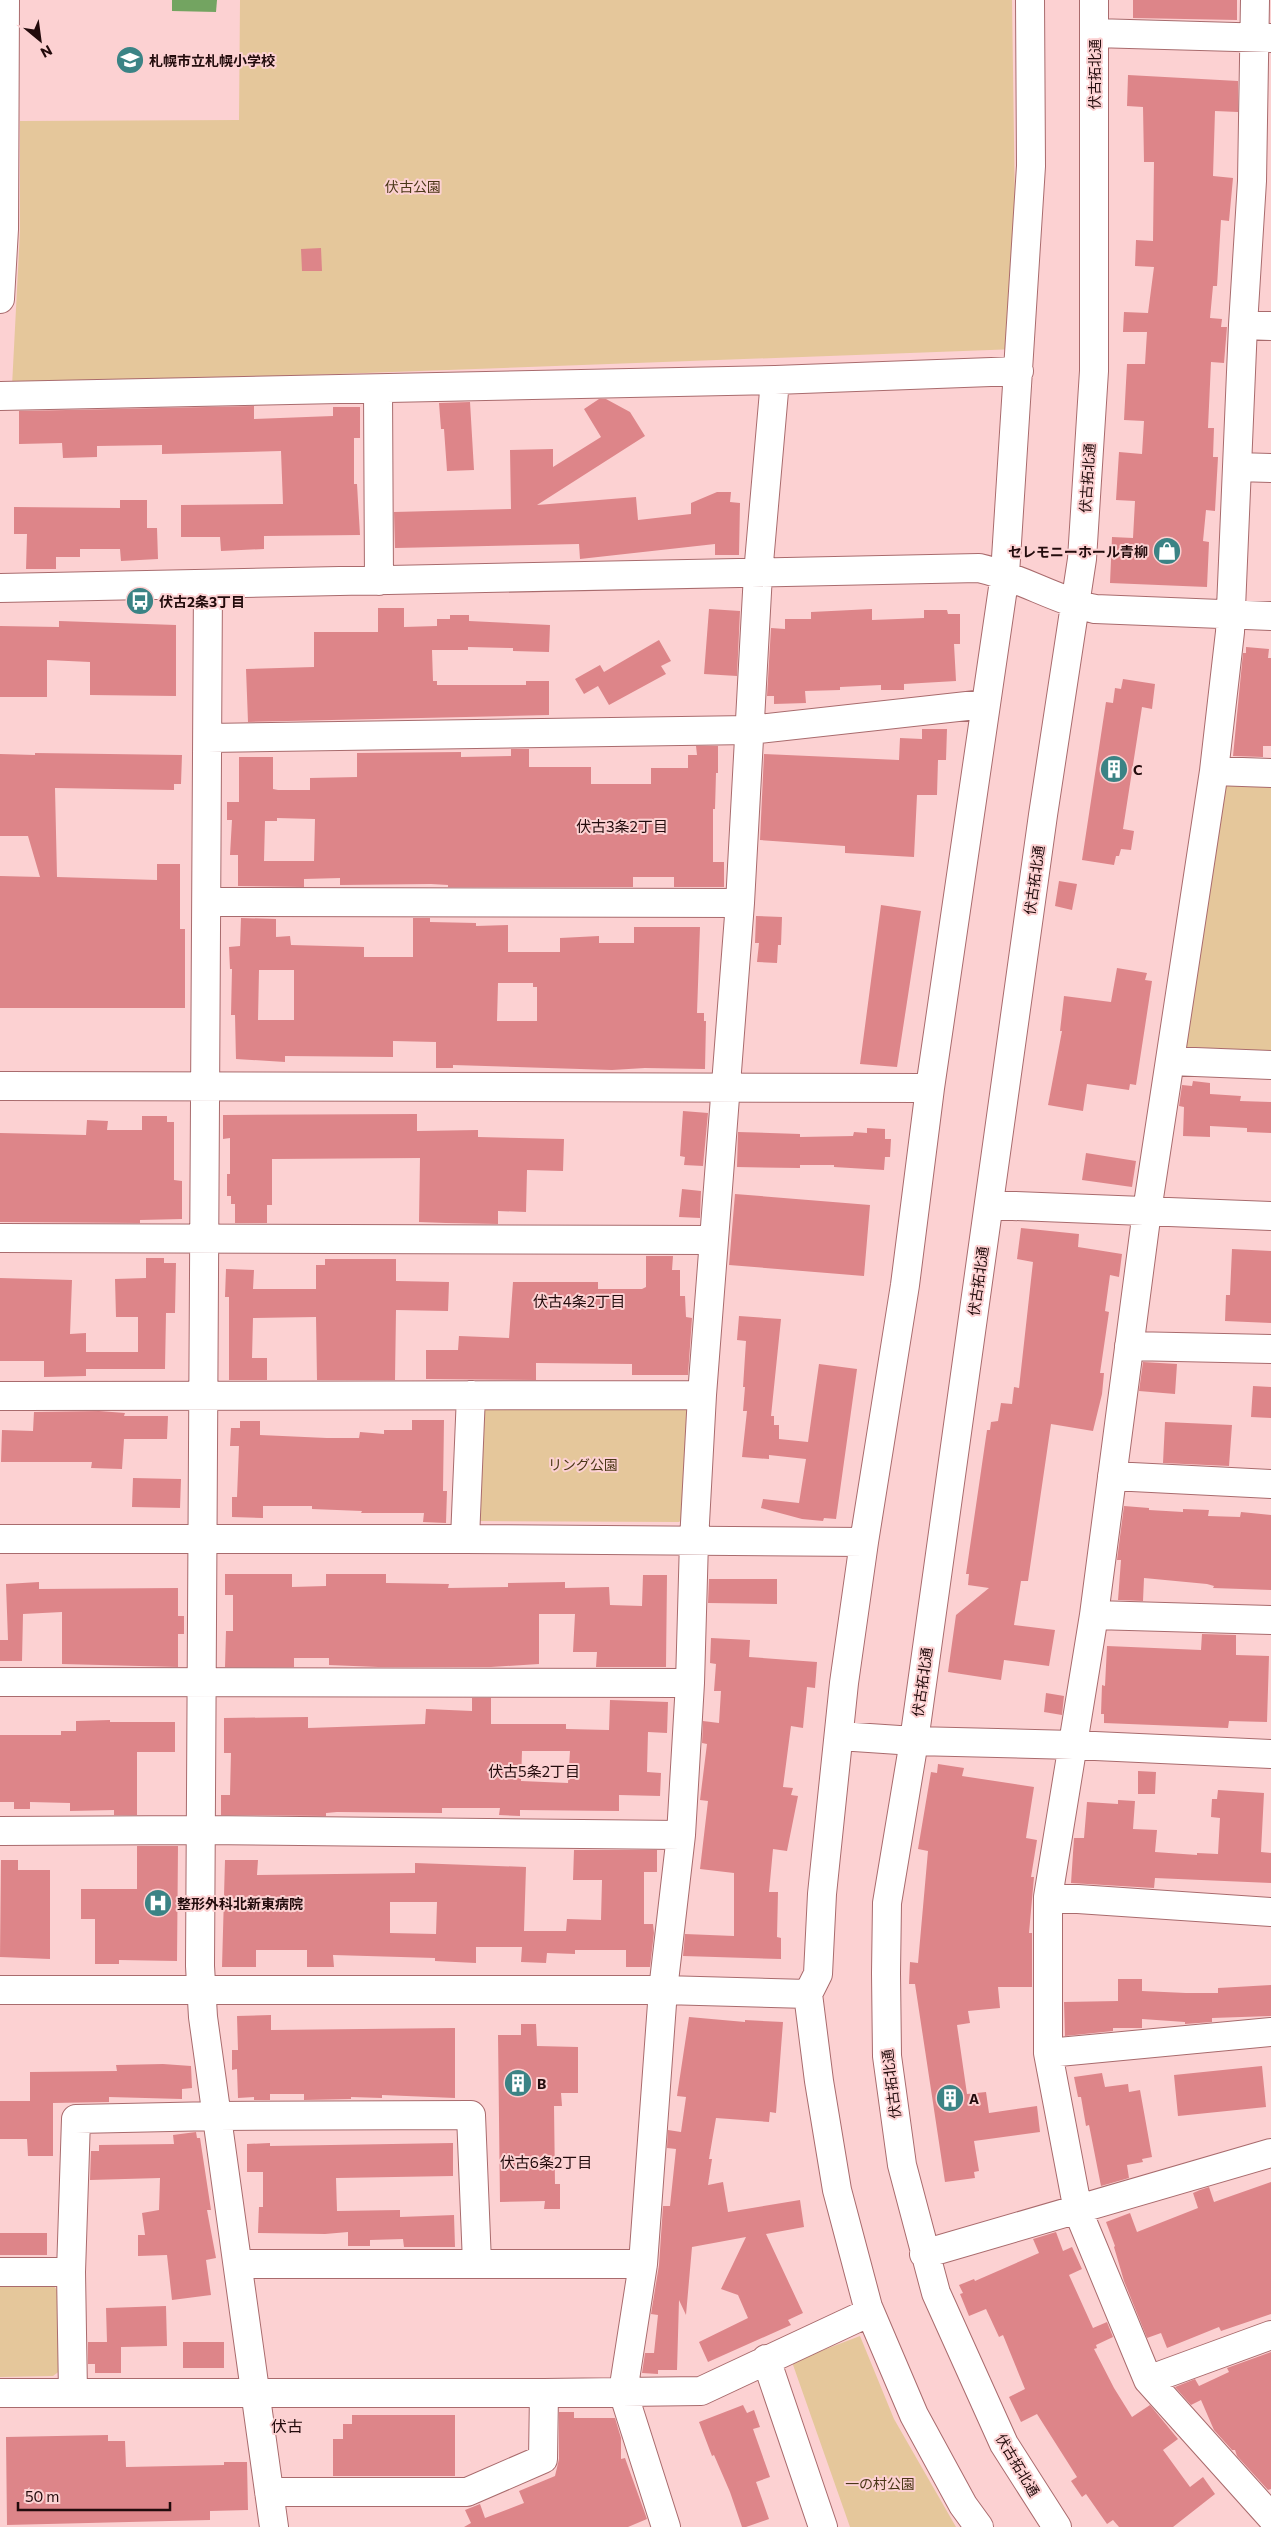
<svg xmlns="http://www.w3.org/2000/svg" width="1271" height="2527" font-family="Commissioner,'Noto Sans JP',sans-serif">
	<rect width="100%" height="100%" fill="#fcd1d2"/>
	<path fill="#e5c79b" d="M240,0h772l5,349 -1005,37 8,-155v-110l219,-1z
		M1228,783l43,2v266l-84,-4 -4,-6 35,-253z
		M487,1407l201,1 -3,109 -6,5 -201,-1 4,-110z
		M0,2284h52l5,6 4,80 -8,6 -53,1z
		M860,2336l34,83 62,108h-106l-58,-165z"/>
	<path fill="#73a461" d="M172,0h45l-1,12 -44,-1z"/>
	<path fill="#dd8589" fill-rule="evenodd" d="M1133,0h104v20l-104,-2z
		M1128,75l110,6v31l-23,-1 -2,65 20,2 -4,43 -8,-1 -4,66h-4l-3,32 12,1 -1,8h6l-3,36 -13,-1 -3,66h6l-1,29h5l-3,54 -9,-1 -3,31 6,1 -2,45 -97,-4 2,-46 21,1 2,-37 -19,-1 3,-48 23,2 2,-33 -20,-1 3,-56h18l2,-32h-24l1,-20 24,1 6,-46 -19,-1 1,-26 17,1 1,-79h-10l-1,-55 -16,-1z
		M321,248l1,23h-20l-1,-22z
		M599,399h7l24,13 15,24 -108,69 99,-8 2,23 53,-6v-11l26,-11h14l-1,10 10,1 -1,52h-24v-11l-135,15 -1,-15 -184,4 -1,-36 117,-3 -1,-59 43,-1v18l48,-30 -17,-28z
		M470,402l4,68 -27,1 -3,-42h-3l-2,-26z
		M254,406v13l79,-3v-9h27v31h-6v46h3l3,51 -96,1v13l-43,2 -1,-14h-39v-32l102,-1 -2,-53 -119,3v-9l-65,1v11l-34,1 -1,-15 -43,1v-33z
		M120,500h27v28h10l1,31 -37,2 -1,-12h-40v8h-24v12h-30l1,-35h-13v-27l106,1z
		M378,608h26v19l33,-1v-7h13v-4h19v6l81,4 -1,27 -36,-1v-3l-45,-1v3h-36l1,31h4v4h89v-4h23v34l-301,7 -2,-53 68,-2v-35h64z
		M709,609l31,2 -3,65 -33,-2z
		M872,609v11l52,-2v-8h23l1,4h12v30h-6l2,37 -52,3v6h-23v-5l-41,2v3l-35,1 1,12 -32,1v-8h-7l4,-68 14,1v-10h26v-7z
		M59,621l117,4v71l-86,-1v-33l-43,-2v37h-47v-71l59,1z
		M659,640l12,21 -10,5 5,8 -57,31 -11,-19 -14,8 -9,-15 25,-14 4,7z
		M1246,647l23,2 -1,9h3v88h-8v11l-30,-1 10,-103h3z
		M1123,679l32,5 -3,25 -10,-2 -19,122 11,2 -3,19 -10,-1 -2,7h-3l-2,9 -32,-5 24,-158 7,1 2,-15 6,1z
		M922,729h25l-1,31h-8l-1,35h-20l-3,62 -69,-4v-7l-85,-6 4,-86 135,6 1,-22 22,1z
		M696,746h22v27h-2l-1,36h-2v53h11v25h-50v-10h-41v10h-185v-2l-17,-1 -91,1v-7l-36,1v8l-66,-1v-31h-8l2,-35h-5v-18h12v-45h34v32l5,1h32v-12l47,-1v-24l104,-1v5l50,-1v-7h18v18h62v17h60v-16h37v-13h9zM277,818l38,1 -1,42h-50l1,-40h12z
		M35,753l147,2 -1,29h-7v6l-119,-2 2,89 100,3v-16h23v65h5v79h-185v-132l40,1 -12,-41h-28v-82l35,1z
		M1059,881l18,3 -5,26 -17,-4z
		M881,905l40,6 -24,156 -37,-3z
		M756,916l26,1 -1,28h-3l-1,18 -20,-1 2,-19h-4z
		M241,918l35,1v18l14,-1 1,9 73,2v10h49v-39h17v4l46,1v3l32,-1v27h52v-14l39,-2v7h35v-16h66l-3,86h7v8h2l-1,48 -60,-1 -33,2 -159,-5v3h-17v-26l-43,-1v16l-108,-1v6l-49,-3 -1,-44h-4l1,-46h-2l-1,-22 11,-1zM259,970h35v50h-36zM498,983h35v4h4v34h-40z
		M1117,968l30,5 -2,7 7,1 -16,104 -6,-1 -1,6 -42,-6 -4,27 -35,-6 14,-74h-2l4,-35 47,6z
		M1193,1081l17,2v11l31,2 -1,5 31,1v31l-24,-1v-4l-37,-2v11l-27,-1 1,-29 -5,-1 3,-21 10,1z
		M683,1111l25,2 -5,53 -19,-1 1,-8 -5,-1z
		M417,1114v17l61,-1v7l86,2 -1,32 -36,-1 -1,42 -28,-1v13l-52,-1 -27,-1 1,-64 -148,1v46h-5v18h-32v-19h-4v-8h-4v-22h3v-36l-7,1v-24z
		M142,1116h25v6h7v58l8,1v38l-42,1v3l-140,-1v-89l86,2 1,-15 21,1 -1,9h35z
		M867,1128l18,1v10h6l-1,18h-5l-1,13 -50,-3v-2h-34v3l-63,-1 1,-35 62,2v3l53,-1 1,-4 13,1z
		M1086,1153l50,8 -4,26 -50,-7z
		M682,1189l19,2 -1,27 -21,-1z
		M735,1194l135,11 -6,71 -135,-11z
		M1021,1228l58,6 -1,13 44,7 -3,23 -9,-2 -5,36 4,1 -9,61h4l-2,21 -9,37 -42,-7 -23,157h-7l-7,44 41,5 -6,36 -45,-6 -3,20 -53,-8 8,-57 33,-27 -21,-3 1,-11h-3l21,-144h3l1,-8 7,-1 3,-18 11,1 2,-17 5,1 14,-126 -16,-3z
		M1232,1249l39,2v72l-46,-2 1,-26h4z
		M646,1256h27l-1,14h8v26h5l1,21 6,1 -4,57h-56v-11l-96,-1v17l-110,-1v-29h32l1,-14 50,2 4,-56h85v7h44l4,-2z
		M146,1258h18v5h12l-1,50h-9l-1,56h-79v7l-42,1v-16h-44v-83l72,2 -2,54 16,-1v19h52v-35h-22l-1,-38 31,-1z
		M325,1259h71v22l53,1 -1,29 -52,-1 -1,70h-78l-1,-63 -63,1 -1,40h15v22h-38v-83h-4l1,-28 28,1 -1,19h63v-24h9z
		M739,1316l42,3 -10,97h3v9h5v14l29,3 11,-78 38,5 -21,150 -12,-1 -1,3 -21,-2 -41,-11 2,-9 36,4 7,-44 -37,-4v4l-27,-2 5,-46h-4l2,-24h-2l3,-46 -9,-1z
		M1143,1362l34,2 -2,30 -36,-3z
		M1253,1386l18,1v31l-20,-1z
		M99,1411l26,2 -1,3h44l-1,23h-43l-2,30 -31,-1 1,-6h-91l1,-32 31,1 1,-19z
		M412,1420h32l-1,71h4l-1,32 -23,-1 1,-9h-63l1,-2 -50,-2v-3h-49v12l-31,-1v-20h5l2,-51h-9l1,-18h9v-7h20v14l67,3h32l1,-6 24,2v-4h28z
		M1165,1422l67,3 -3,41 -66,-3z
		M133,1478l48,1 -1,29 -48,-1z
		M1124,1506l25,2v2l34,2v-3l26,1 -1,6 32,1 1,-5 30,3v75l-58,-2 1,-2 -7,-2 -63,-6 -1,23 -25,-1 3,-40h-4z
		M225,1574h67v13l34,-1v-12h60v9l63,1 -1,4 60,-1v-4l57,-1v6l44,-1 1,18 32,1 1,-31h24l-1,92h-70l1,-15h-24l2,-38h-36v50l-48,3h-113l-49,-2v-7h-35v9h-69l1,-36h7v-36h-8z
		M709,1579h68v25l-69,-1z
		M39,1582v7l139,-1v28h6v18h-6v33l-116,-3v-52l-39,2 -1,47h-22v-21h8l-2,-56z
		M1202,1634l34,1v20l33,1 -2,66 -38,-1 -1,7 -124,-5v-9h-3l1,-29 3,1 2,-40 94,4z
		M711,1638l39,2 -1,17 68,5 -2,26 -8,-1 -4,41 -12,-2 -8,61 10,1 -2,7 7,1 -11,55 -14,-2 -4,43h9l-1,45 4,1v21l-98,-3 2,-22 49,2v-63l-34,-4 8,-68 -8,-1 7,-56 -5,-1 1,-22 16,2 2,-32h-7l2,-27 -6,-1z
		M1046,1693l18,3 -2,19 -18,-3z
		M472,1698h19v26h75v5l43,1 1,-30 58,2 -1,31 -19,-1 -1,40 14,1 -1,23 -41,-1v16l-99,-1v6l-21,-1 1,-7h-58v5l-105,-1 -11,1v3l-105,-1v-20h9l1,-42h-7v-35l84,-1v11l117,-4 1,-15 46,2zM522,1751h48l-2,32 -47,-2z
		M110,1720v2h65v30h-38v63h-23v-5l-44,1v-8l-40,-1v7h-16v-7h-14v-67h61v-4h15v-10z
		M938,1764l26,4 -2,8 72,11 -8,51 11,2 -6,37h3l-5,56h3v54h-34l2,21 -32,3 2,12 -13,2 10,69 19,-2 3,21 48,-7 3,26 -66,9 5,30 -5,1 1,6 -30,4 -30,-198h-6l1,-22 8,1 10,-112 -10,-2 13,-77 6,1z
		M1138,1771l18,1 -1,22h-17z
		M1218,1790l46,3 -3,59 10,1v30l-116,-5 -1,10 -83,-5 3,-45h10l3,-36 31,2v-4l17,1 -2,28 24,1 -2,22 42,3v-2l21,1 2,-36 -9,-1 1,-18h5z
		M137,1846h41l-1,115 -58,-1v4h-24v-45h-14v-30h56z
		M574,1850h83v22h-13v52h9l1,9 -4,34h-24v-17h-51v4l-28,-1 -1,10 -25,-1 1,-15h-46v16l-41,-2v-3l-102,-3 1,12h-27v-17h-51v17h-34l3,-107h33l-1,15 158,-2v-10l111,4 -2,64h42l1,-12 34,1 1,-40h-29zM390,1902h47l-1,32 -46,-1z
		M1,1860h17v10h32v89l-50,-2z
		M1118,1979h24v12l44,2h32v-5l53,-3v31l-59,2v4l-27,2v-2l-43,-3v9h-29v3l-48,5 -1,-34 54,-1z
		M271,2015v15l184,-2v70l-73,-3v3l-31,-1v2l-47,1v-6h-34v6h-16v-3l-16,1 -1,-29 -5,1v-20h6l-1,-34z
		M689,2017l56,5v-2l38,2 -7,91 -6,-1 -1,10 -53,-4 -7,41h3l-4,26 15,-3 5,30 72,-12 4,27 -38,7 37,79 -15,7 3,5 -83,37 -9,-20 49,-24 -10,-23 -17,-6 25,-52 -54,10 -6,68 -7,-15 -2,70h-19v4l-16,-1 3,-20h9l4,-38 -7,-1 8,-49 4,-59h7l6,-57 -9,-1 1,-18 13,2 5,-35 -9,-1z
		M521,2024h15l1,22 41,1v46h-17l1,13h-8l1,78h5v25h-16l1,-8 -45,1 -2,-167h23z
		M163,2064l28,2 1,22 -10,1v10l-73,-2v5l-56,1v53h-25l-1,-17h-27v-38h30v-29l87,-1 -1,-6z
		M1262,2066l4,41 -88,9 -4,-41z
		M1102,2073l3,14 23,-3 1,8 11,-2 12,67 -10,2 1,3 -16,3 2,13 -28,8 -12,-61 -3,1 -5,-29h-3l-4,-20z
		M196,2132l1,6h3l11,72h-4l9,48 -10,2 5,35 -39,5 -5,-45 -29,1v-21h7l-3,-22 17,-3 1,-32 -70,2 1,-29h8v-6l75,-1 -1,-9z
		M270,2143v3l183,-3v33l-117,2 1,33 63,-1v7l54,-2 1,32h-51l-1,-8 -33,1v6h-22v-14l-23,2 -67,-1 1,-26h4v-35h-16v-28z
		M1271,2182v132l-50,17 -2,-4 -52,21 -6,-15 -14,5 -23,-57 -10,-34 1,-1 -9,-24 24,-9 7,19 61,-24 -5,-15 7,-3 9,-3 5,15z
		M1056,2232l7,19 9,-4 10,22 -13,6 24,53 14,-6 6,15 -17,8 1,3 -3,1 20,39 18,29 18,-12 28,34 -15,11 27,37 13,-10 12,17 -42,33h-54l-6,-7 -6,4 -21,-30 -4,3 -11,-16 6,-4 -40,-63 -16,8 -12,-25 16,-8 -22,-54 -4,2 -13,-28 -17,7 -9,-22 3,-1 -4,-8 15,-6 1,2 64,-28 -6,-14z
		M0,2233h47v22h-47z
		M166,2306l1,40 -46,1v26h-26v-9h-7v-22h19l-1,-34z
		M183,2342h41v26h-41z
		M1271,2352v137l-3,1 -31,-34 -2,-6h-3l-18,-20 -13,-30 -10,5 -16,-18 20,-8 4,7 30,-14 -2,-4z
		M743,2405l4,8 7,-3 6,17 -7,2 17,48 -14,5 13,37 -23,8h-4l-12,-35 -16,-37 -2,1 -13,-34z
		M559,2412h15v6h41l6,20v21l4,-1 22,61 -19,8h-164l7,-4 -6,-13 15,-6 5,14 39,-15 -5,-12 36,-15 4,-17z
		M352,2415h103v61h-122v-37h10v-15h9z
		M108,2435v6h17l1,26 98,-2v-3h23l1,48 -38,1v9l-203,5 -1,-88z"/>
	<g fill="none" stroke-linecap="round" stroke-linejoin="round">
		<defs>
			<path id="minor" d="M1255,0l-3,181 -9,144 -13,307 -16,139 -67,440 -53,404 -46,282v156l30,158 70,169 123,137
				M1094,33l177,5
				M0,299l4,-70 1,-229
				M1243,325l28,1
				M378,389l1,192
				M0,396l775,-16 244,-9
				M1237,467l34,1
				M208,584l-8,1382 3,51 71,510
				M0,588l979,-20c41,9 76,32 116,41l176,7
				M208,738l542,-8 235,-26
				M1214,771l57,2
				M207,902l533,1
				M1170,1061l101,4
				M0,1086l930,2
				M989,1205l282,11
				M0,1238l713,2
				M1129,1346l142,3
				M0,1396l702,-1
				M1112,1476l159,8
				M0,1539h465l399,3
				M465,1539l6,-144
				M1094,1615l177,5
				M0,1682l690,1
				M839,1736l75,5 159,4 198,9
				M0,1831l201,-1 480,5
				M1048,1897l223,15
				M0,1990h663l145,4
				M1048,2053l223,-21
				M924,2254l347,-101
				M238,2264h405
				M0,2272h71
				M766,2359l57,168
				M1148,2380l123,-45
				M0,2393h544l157,-2 169,-79
				M73,2393l-2,-121 5,-153 141,-3 254,-1 6,148
				M269,2492h198l76,-33 1,-66
				M666,2527l-43,-135 20,-128 20,-274 18,-155 9,-152 4,-142 8,-146 38,-492 18,-329 17,-194
				M979,2527l-16,-22 -49,-90 -46,-108 -31,-117 -18,-109 -11,-87 10,-20 4,-80 22,-211 20,-141 41,-257 25,-197 75,-514 26,-408 -1,-166
				M1057,2527l-53,-83 -68,-151 -34,-128 -15,-109 -1,-83 1,-70 27,-162 129,-926 39,-256 12,-188v-371"/>
		</defs>
		<use href="#minor" stroke="#a96b6d" stroke-width="30"/>
		<use href="#minor" stroke="#fff" stroke-width="28"/>
	</g>
	<defs>
		<symbol id="school-disc" viewBox="-11 -11 22 22"><circle r="9.5" fill="#3b8385" stroke="#fcd1d2"/><path d="M0-5L7-2L0 1L-7-2ZM-4 1L0 2.5L4 1V4Q0 6-4 4Z" fill="#fff"/></symbol>
		<symbol id="shop-disc" viewBox="-11 -11 22 22"><circle r="9.5" fill="#3b8385" stroke="#fcd1d2"/><path d="M-5-2.5h2.3a2.7 3.5 0 0 1 5.4 0H5L5.5 6h-11ZM-1.5-2.5h3a1.5 2.3 0 0 0-3 0Z" fill="#fff"/></symbol>
		<symbol id="bus-disc" viewBox="-11 -11 22 22"><circle r="9.5" fill="#3b8385" stroke="#fcd1d2"/><path d="M-5-6H5V4H4V6H2V4H-2V6H-4V4H-5ZM-3.5-4V0h7V-4ZM-3.5 1.2v1.5H-2V1.2ZM2 1.2v1.5H3.5V1.2Z" fill="#fff"/></symbol>
		<symbol id="building-disc" viewBox="-11 -11 22 22"><circle r="9.5" fill="#3b8385" stroke="#fcd1d2"/><path d="M-4-6H4V6H1V3H-1V6H-4ZM-2.5-4.3h1.7v1.8h-1.7ZM.8-4.3h1.7v1.8H.8ZM-2.5-1h1.7V.8h-1.7ZM.8-1h1.7V.8H.8Z" fill="#fff"/></symbol>
		<symbol id="hospital-disc" viewBox="-11 -11 22 22"><circle r="9.5" fill="#3b8385" stroke="#fcd1d2"/><path d="M-5-5h3v3.5h4V-5h3V5h-3V1.5h-4V5h-3Z" fill="#fff"/></symbol>
	</defs>
	<g fill-rule="evenodd">
		<use href="#school-disc" x="114" y="44" width="32" height="32"/>
		<use href="#shop-disc" x="1151" y="535" width="32" height="32"/>
		<use href="#bus-disc" x="124" y="585" width="32" height="32"/>
		<use href="#building-disc" x="1098" y="753" width="32" height="32"/>
		<use href="#hospital-disc" x="142" y="1887" width="32" height="32"/>
		<use href="#building-disc" x="502" y="2067" width="32" height="32"/>
		<use href="#building-disc" x="934" y="2082" width="32" height="32"/>
	</g>
	<g text-anchor="middle" dominant-baseline="central" stroke-width="4" stroke-linejoin="round" paint-order="stroke">
		<g font-size="14" font-weight="bold" fill="#220b0c" stroke="#fcd1d2" text-anchor="start">
			<text x="149" y="60">札幌市立札幌小学校</text>
			<text x="1148" y="551" text-anchor="end">セレモニーホール青柳</text>
			<text x="159" y="601">伏古2条3丁目</text>
			<text x="1133" y="769">C</text>
			<text x="177" y="1903">整形外科北新東病院</text>
			<text x="537" y="2083">B</text>
			<text x="969" y="2098">A</text>
		</g>
		<g font-size="14" fill="#220b0c" stroke="#fcd1d2">
			<text transform="translate(1094 74) rotate(-90)">伏古拓北通</text>
			<text transform="translate(1087 478) rotate(-86)">伏古拓北通</text>
			<text transform="translate(1034 880) rotate(-82)">伏古拓北通</text>
			<text transform="translate(978 1281) rotate(-82)">伏古拓北通</text>
			<text transform="translate(922 1682) rotate(-82)">伏古拓北通</text>
			<text transform="translate(891 2084) rotate(-97)">伏古拓北通</text>
			<text transform="translate(1018 2465) rotate(59)">伏古拓北通</text>
		</g>
		<g font-size="14" fill="#4b3717" stroke="#fcd1d2">
			<text x="413" y="186">伏古公園</text>
			<text x="583" y="1464">リング公園</text>
			<text x="880" y="2483">一の村公園</text>
		</g>
		<g font-size="15" fill="#220b0c" stroke="#fcd1d2">
			<text x="622" y="826">伏古3条2丁目</text>
			<text x="579" y="1301">伏古4条2丁目</text>
			<text x="534" y="1771">伏古5条2丁目</text>
			<text x="546" y="2162">伏古6条2丁目</text>
		</g>
		<g font-size="16" fill="#220b0c" stroke="#fcd1d2">
			<text x="287" y="2425">伏古</text>
		</g>
	</g>
	<g transform="translate(40 40) rotate(151)" stroke="#fcd1d2" stroke-width="4" paint-order="stroke">
	<path d="M0-4L9 19L0 12L-9 19Z" fill="#220b0c"/>
	<text y="-8" font-size="14" font-weight="bold" text-anchor="middle" fill="#220b0c">N</text>
	</g>
	<path d="M18 2502v8h152v-8" fill="none" stroke="#220b0c" stroke-width="2.5"/>
	<text x="25" y="2502" font-size="15" fill="#220b0c" stroke="#fcd1d2" stroke-width="4" paint-order="stroke">50 m</text>
</svg>
